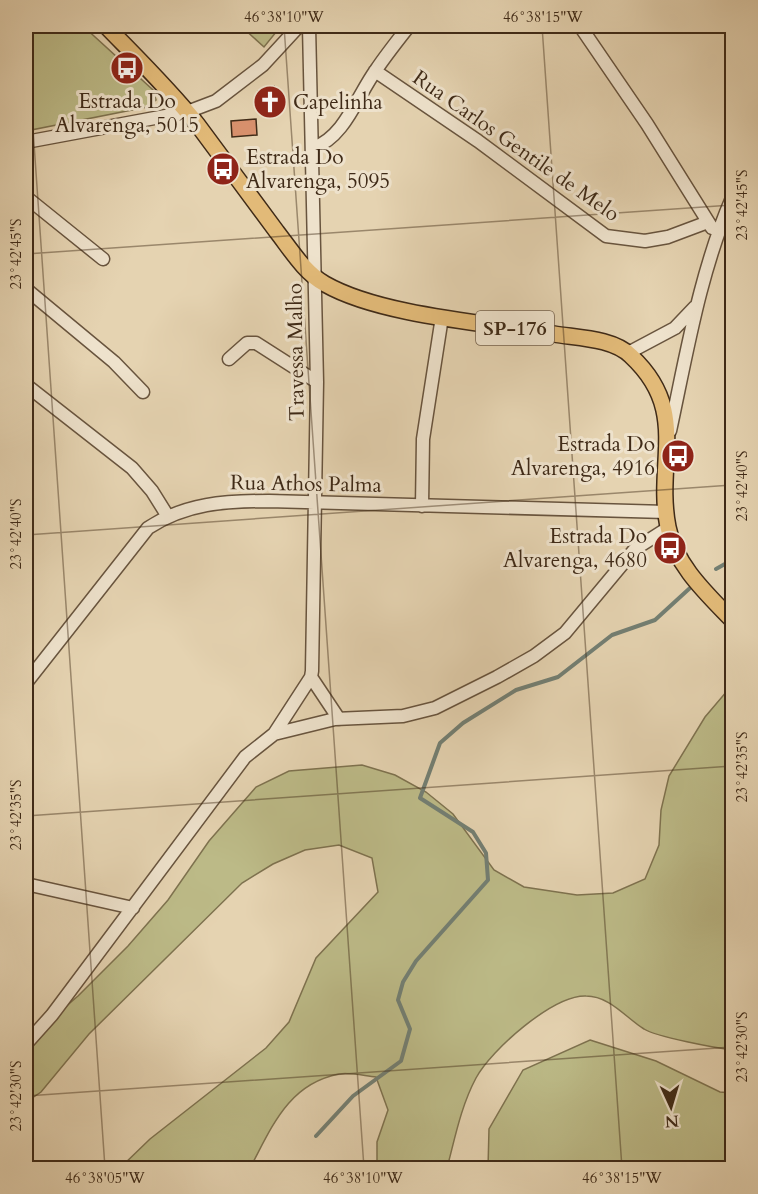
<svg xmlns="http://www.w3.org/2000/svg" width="758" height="1194" font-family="Cardo,serif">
	<rect width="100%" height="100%" fill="#e5d3b1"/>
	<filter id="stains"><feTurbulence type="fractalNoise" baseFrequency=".00333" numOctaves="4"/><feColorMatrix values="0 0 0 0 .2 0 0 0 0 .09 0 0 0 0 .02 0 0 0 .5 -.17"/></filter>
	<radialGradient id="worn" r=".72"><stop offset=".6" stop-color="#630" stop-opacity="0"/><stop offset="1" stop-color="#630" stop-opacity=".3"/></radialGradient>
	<path fill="#bcba87" stroke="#7e724f" stroke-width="1.5" d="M26,26h57l70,64 3,10 -9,7 -121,24z
		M241,26h40l-17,21z
		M732,688v362c-15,-2 -76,-13 -88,-21 -18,-11 -34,-33 -58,-33 -33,-1 -95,54 -110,82 -15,28 -21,60 -29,90h-70v-26l11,-32 -12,-33c-11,-1 -26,-5 -37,-3 -51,10 -67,53 -89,94h-130l30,-29 116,-91 23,-26 27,-64 62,-66 -6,-34 -33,-13 -34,5 -32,14 -31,19 -153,151 -48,58 -15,10v-61l52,-45 50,-50 40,-46 41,-59 47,-54 33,-16 73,-6 33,10 31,17 27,22 41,56 30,17 53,8 36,-2 32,-14 14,-34 2,-35 8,-34 36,-59 22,-26z
		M590,1040l66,21 64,31 12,1v75h-244l1,-39 34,-59z"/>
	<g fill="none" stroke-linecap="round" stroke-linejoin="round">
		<path stroke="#737f73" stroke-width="4" d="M716,569l16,-9
			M316,1136l37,-40 48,-35 9,-32 -12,-29 5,-18 13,-21 72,-81 -2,-27 -13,-21 -53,-34 20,-55 23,-20 53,-33 42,-13 54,-42 43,-15 35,-32"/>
	</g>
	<path fill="#d9916e" stroke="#3f2a17" stroke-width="1.5" d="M274,86l7,26 -16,4 -7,-25z
		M256,119l1,16 -25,2 -1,-16z"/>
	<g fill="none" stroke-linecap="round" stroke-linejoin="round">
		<defs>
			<path id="minor" d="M580,26l67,98 65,104
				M375,71l103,70 128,95 39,5 23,-4 40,-15
				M26,142l161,-30 29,-11 47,-36 36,-39
				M313,148c32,-11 44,-52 63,-78 10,-15 22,-30 33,-44
				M26,197l77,62
				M26,289l88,73 29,30
				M628,353l47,-25 20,-21
				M229,359l18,-16h9l61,39
				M26,385l106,83 20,23 15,24
				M670,431c17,-79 30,-159 62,-233
				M422,506l1,-67 19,-122
				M311,677l28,42
				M26,683l122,-155c38,-25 77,-27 121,-27l397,11
				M274,734l37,-57 1,-6 5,-289 -8,-356
				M26,884l107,24
				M26,1044l26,-29 193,-258 29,-23 61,-15 68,-3 32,-8 62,-31 37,-21 31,-23 70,-84 33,-21"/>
			<path id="major" d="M106,26c31,32 63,63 91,98 27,36 53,72 80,108 14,18 28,41 48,52 56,32 164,39 229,50 23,4 59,4 77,22 59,55 24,105 37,171 7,38 39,67 64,93"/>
		</defs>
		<use href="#minor" stroke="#68543e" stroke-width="15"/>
		<use href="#major" stroke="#3f2a17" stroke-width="18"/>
		<use href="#minor" stroke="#eee2cc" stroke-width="12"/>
		<use href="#major" stroke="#e2ba78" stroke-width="15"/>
	</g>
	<path fill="none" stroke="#3f2a17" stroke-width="1.5" stroke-opacity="0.45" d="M284,26l80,1142M542,26l80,1142M26,28l79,1140M26,254l706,-49M26,535l706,-50M26,816l706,-50M26,1096l706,-49"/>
	<defs>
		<symbol id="bus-disc" viewBox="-11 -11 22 22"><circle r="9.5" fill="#8f2418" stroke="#eee2cc"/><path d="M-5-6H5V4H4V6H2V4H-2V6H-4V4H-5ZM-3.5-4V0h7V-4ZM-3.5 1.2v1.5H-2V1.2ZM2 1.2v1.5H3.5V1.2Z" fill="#fff"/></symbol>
		<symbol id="church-disc" viewBox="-11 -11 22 22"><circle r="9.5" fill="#8f2418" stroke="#eee2cc"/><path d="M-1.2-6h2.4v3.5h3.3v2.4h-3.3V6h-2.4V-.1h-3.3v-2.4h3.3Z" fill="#fff"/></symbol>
	</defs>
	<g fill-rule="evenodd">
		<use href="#bus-disc" x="108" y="49" width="38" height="38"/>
		<use href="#church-disc" x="251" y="83" width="38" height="38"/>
		<use href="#bus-disc" x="204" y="150" width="38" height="38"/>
		<use href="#bus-disc" x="659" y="437" width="38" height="38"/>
		<use href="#bus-disc" x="651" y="529" width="38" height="38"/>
	</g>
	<g text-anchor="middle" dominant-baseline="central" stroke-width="6" stroke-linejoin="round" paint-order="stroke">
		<rect fill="#eee2cc" stroke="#74614d" stroke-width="1.5" x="476" y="311" width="78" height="34" rx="4.5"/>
		<g font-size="20" font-weight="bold" fill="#3f2a17">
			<text x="515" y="328">SP-176</text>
		</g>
		<g font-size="21" fill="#3f2a17" stroke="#eee2cc" text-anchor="start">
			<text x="127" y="101" text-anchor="middle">Estrada Do<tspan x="127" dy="24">Alvarenga, 5015</tspan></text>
			<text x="293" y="102">Capelinha</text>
			<text x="246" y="157">Estrada Do<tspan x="246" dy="24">Alvarenga, 5095</tspan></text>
			<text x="655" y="444" text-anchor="end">Estrada Do<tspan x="655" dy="24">Alvarenga, 4916</tspan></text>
			<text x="647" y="536" text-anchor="end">Estrada Do<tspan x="647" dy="24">Alvarenga, 4680</tspan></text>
		</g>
		<g font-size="21" fill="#3f2a17" stroke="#eee2cc">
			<text transform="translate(516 146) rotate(35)">Rua Carlos Gentile de Melo</text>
			<text transform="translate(296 352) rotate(-91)">Travessa Malho</text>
			<text transform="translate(306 484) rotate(1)">Rua Athos Palma</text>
		</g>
	</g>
	<rect width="758" height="1194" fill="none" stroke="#e5d3b1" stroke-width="66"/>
	<g transform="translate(671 1107) rotate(176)" stroke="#eee2cc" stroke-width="4.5" paint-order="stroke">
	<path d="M0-4.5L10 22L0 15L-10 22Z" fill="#3f2a17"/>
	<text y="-9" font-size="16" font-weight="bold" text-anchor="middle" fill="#3f2a17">N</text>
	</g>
	<rect x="33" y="33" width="692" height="1128" fill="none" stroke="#3f2a17" stroke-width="2"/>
	<g font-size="15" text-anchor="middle" fill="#3f2a17">
		<text x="284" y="22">46°38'10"W</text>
		<text x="543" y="22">46°38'15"W</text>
		<text transform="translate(742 205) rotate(-90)" y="5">23°42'45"S</text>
		<text transform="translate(16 254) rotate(-90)" y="5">23°42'45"S</text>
		<text transform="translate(742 486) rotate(-90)" y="5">23°42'40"S</text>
		<text transform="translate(16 534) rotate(-90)" y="5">23°42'40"S</text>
		<text transform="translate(742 767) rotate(-90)" y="5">23°42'35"S</text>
		<text transform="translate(16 815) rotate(-90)" y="5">23°42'35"S</text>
		<text transform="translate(742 1047) rotate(-90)" y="5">23°42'30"S</text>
		<text transform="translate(16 1096) rotate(-90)" y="5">23°42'30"S</text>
		<text x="105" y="1183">46°38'05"W</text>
		<text x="363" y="1183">46°38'10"W</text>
		<text x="622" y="1183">46°38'15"W</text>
	</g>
	<rect width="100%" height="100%" filter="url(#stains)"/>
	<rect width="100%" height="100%" fill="url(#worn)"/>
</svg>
